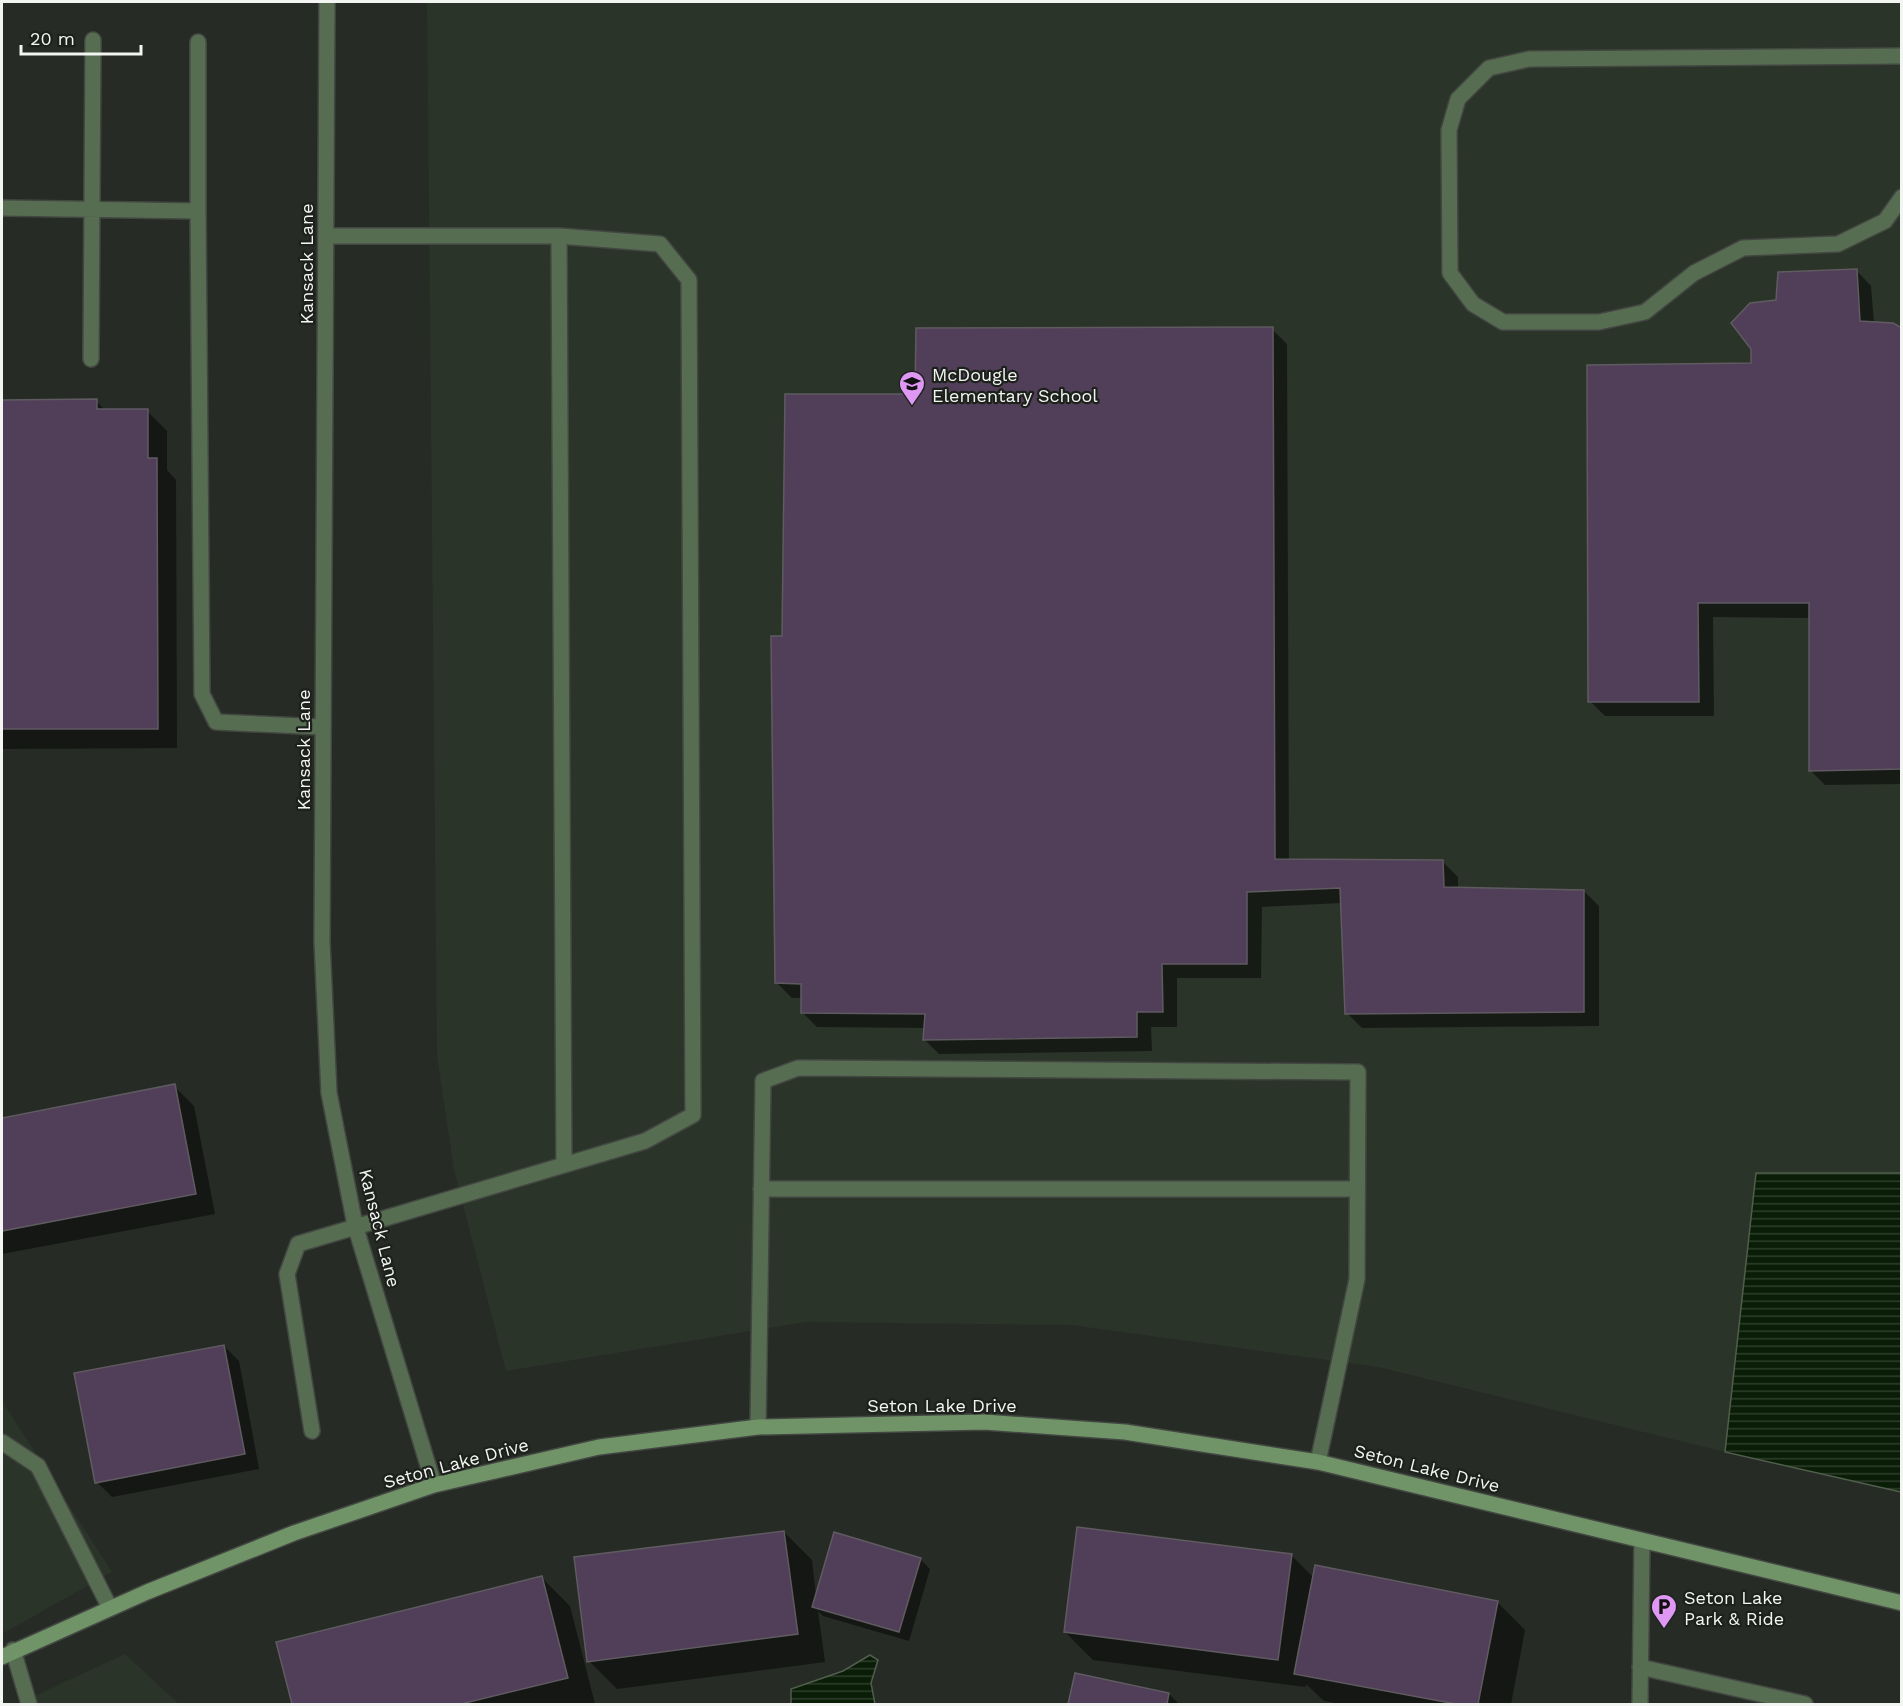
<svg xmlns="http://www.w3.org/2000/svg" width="1903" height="1706" font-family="'Work Sans',sans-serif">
	<defs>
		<pattern id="water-rules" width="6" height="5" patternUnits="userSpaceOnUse" patternTransform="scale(1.5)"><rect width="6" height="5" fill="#0a1d06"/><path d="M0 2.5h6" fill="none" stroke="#2e3e2b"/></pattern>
	</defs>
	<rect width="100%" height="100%" fill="#262b25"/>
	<path fill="#2b3429" d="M427,2h1474v1171h-145l-31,279 -347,-85 -307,-42 -265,-3 -300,49 -52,-201 -17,-114z
		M2,1401l110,171 -110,62z
		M125,1654l54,50h-162z"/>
	<path fill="url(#water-rules)" stroke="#505e4c" stroke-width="1.5" d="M1756,1173h145v319l-176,-40z
		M870,1655l8,5 -7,23 4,21h-84v-15l52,-18z"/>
	<path fill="#0007" d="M1856,270l15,16 3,37 28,7v454l-77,1 -15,-15v-152l-97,-1 1,99h-109l-15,-15 163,-336 24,-63z
		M1272,329l15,15 2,517 154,1 15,15v12l126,2 15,15v120l-237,2 -15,-15 -5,-110 -80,4 -1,71h-84v49h-26l1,24 -213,3 -15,-15 1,-11 -108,-1 -15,-15v-14h-10l-15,-15 7,-345 133,-242z
		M2,401h94l10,10h41l20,20v39l9,10 1,268 -175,1z
		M174,1086l20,20 21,108 -213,40v-135z
		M224,1346l15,15 20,108 -147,28 -15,-15z
		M784,1532l28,28 4,36 104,-37 10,10 -21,72 -86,-25 -5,-5 7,51 -208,27 -28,-28z
		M1291,1555l23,23 183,24 28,28 -14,74h-170l-17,-3 -18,-17v3l-213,-27 -28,-28z
		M542,1578l28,28 25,98h-302l-15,-61z
		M1076,1675l93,19 10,10h-109z"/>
	<path fill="#513e58" stroke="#5f5b61" stroke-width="1.5" d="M1857,269l3,52 33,2 9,5v441l-93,2v-168h-111l1,99h-111l-1,-337 164,-2v-14l-20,-26 19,-20 26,-3 2,-28z
		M1273,327l2,532 168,1 1,27 140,3v122l-239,2 -5,-126 -93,4v72h-85l1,48h-26v25l-214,3 2,-26 -124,-1v-29l-26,-1 -4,-347h11l3,-242h130l1,-66z
		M97,399v10h51v49h9l1,271h-156v-329z
		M175,1084l21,110 -194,37v-113z
		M224,1345l21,109 -150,29 -21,-110z
		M1077,1527l215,27 -14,106 -214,-28z
		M784,1531l14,103 -211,28 -13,-105z
		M834,1532l87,26 -22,74 -87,-25z
		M1315,1565l183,36 -20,103h-22l-162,-30z
		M542,1576l26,102 -107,26h-169l-16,-62z
		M1075,1673l94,20 -2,11h-99z"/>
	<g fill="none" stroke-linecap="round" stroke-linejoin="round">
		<defs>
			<path id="lane" d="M198,42v169
				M1902,56l-373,3 -40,9 -31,31 -9,31 1,143 23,31 30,18h96l46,-10 49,-39 49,-25 95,-4 47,-23 17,-24
				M2,208l196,3 4,483 14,28 107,5
				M559,236l5,929
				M91,359l2,-319
				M761,1189h596
				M758,1427l5,-346 35,-13 560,4 -1,207 -39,183
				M312,1431l-25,-157 11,-30 347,-103 48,-26 -4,-835 -29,-36 -101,-8h-233
				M2,1442l36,24 72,142
				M13,1650l16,54
				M1640,1667l165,37
				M1640,1704l2,-163"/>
			<path id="street" d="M327,2l-5,940 7,151 26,132 79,260"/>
			<path id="secondary" d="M2,1657l145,-65 147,-59 140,-48 165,-38 159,-20 226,-5 141,10 193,30 584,141"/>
		</defs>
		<use href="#lane" stroke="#434742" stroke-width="18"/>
		<use href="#street" stroke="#434742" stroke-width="18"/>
		<use href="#secondary" stroke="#434742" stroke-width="18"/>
		<use href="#lane" stroke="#576d52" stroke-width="15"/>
		<use href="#street" stroke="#576d52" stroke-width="15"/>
		<use href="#secondary" stroke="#709368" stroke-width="15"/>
	</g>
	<defs>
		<symbol id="school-pin" viewBox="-11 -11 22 30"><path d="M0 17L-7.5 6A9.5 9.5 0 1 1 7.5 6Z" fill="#de98f3" stroke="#1d211c"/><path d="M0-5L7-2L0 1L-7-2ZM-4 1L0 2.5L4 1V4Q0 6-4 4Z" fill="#111"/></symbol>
		<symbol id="parking-pin" viewBox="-11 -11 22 30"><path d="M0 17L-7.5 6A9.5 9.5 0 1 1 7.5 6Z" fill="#de98f3" stroke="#1d211c"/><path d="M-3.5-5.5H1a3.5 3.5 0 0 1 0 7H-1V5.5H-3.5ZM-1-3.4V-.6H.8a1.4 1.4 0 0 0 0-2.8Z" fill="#111"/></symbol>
	</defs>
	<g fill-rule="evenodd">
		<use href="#school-pin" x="897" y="369" width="30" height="40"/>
		<use href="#parking-pin" x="1649" y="1592" width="30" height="40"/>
	</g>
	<g text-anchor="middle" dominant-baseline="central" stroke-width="4.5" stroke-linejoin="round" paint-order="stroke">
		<g font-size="18" fill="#f2f5f1" stroke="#1d211c">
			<text transform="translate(306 264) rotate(-90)">Kansack Lane</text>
			<text transform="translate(303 750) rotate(-90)">Kansack Lane</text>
			<text transform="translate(380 1228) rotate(76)">Kansack Lane</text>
			<text x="942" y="1405">Seton Lake Drive</text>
			<text transform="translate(456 1463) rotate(-15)">Seton Lake Drive</text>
			<text transform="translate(1427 1468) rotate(14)">Seton Lake Drive</text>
		</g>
		<g font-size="18" fill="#f2f5f1" stroke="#1d211c" text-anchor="start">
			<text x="932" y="374">McDougle<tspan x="932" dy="21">Elementary School</tspan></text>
			<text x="1684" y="1597">Seton Lake<tspan x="1684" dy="21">Park &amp; Ride</tspan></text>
		</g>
	</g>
	<rect width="1903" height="1706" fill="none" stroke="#f2f5f1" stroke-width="6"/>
	<path d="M21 45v9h120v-9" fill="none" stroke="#f2f5f1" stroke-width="3"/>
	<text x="30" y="45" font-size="18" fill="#f2f5f1" stroke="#1d211c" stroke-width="4.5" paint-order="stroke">20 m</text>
</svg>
